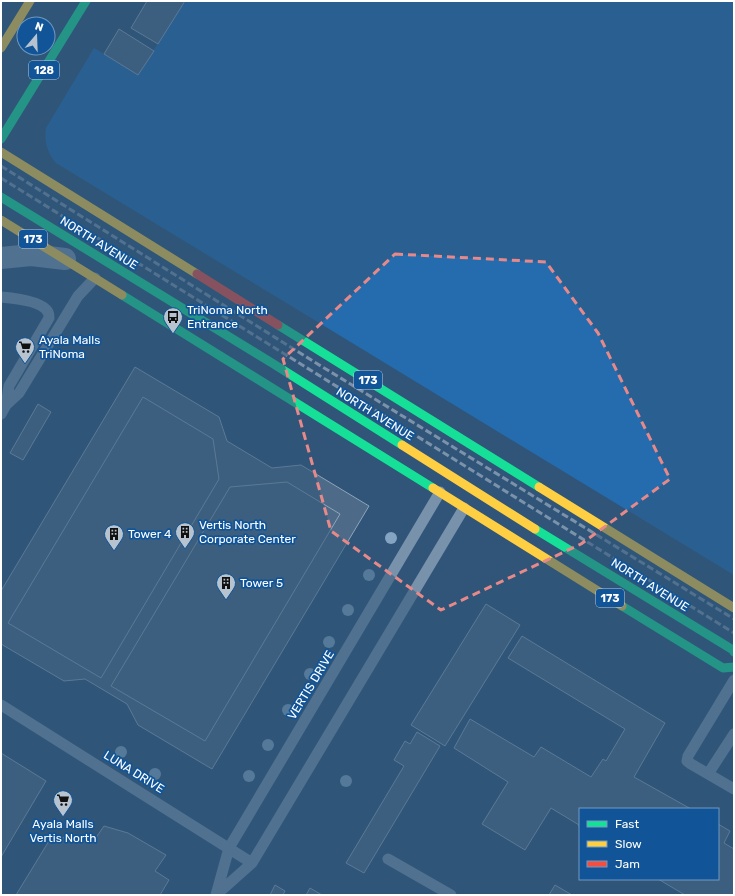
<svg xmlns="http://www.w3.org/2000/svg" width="735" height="896" font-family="Rubik,sans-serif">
	<rect width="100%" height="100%" fill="#305579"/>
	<path fill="#256caf" d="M187,1h547v574l-678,-412c-9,-11 -12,-21 -10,-35l48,-80 44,27 42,-67z"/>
	<path fill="#4d6b88" stroke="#8ea4b9" d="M147,1h38l-27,43 -27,-16z
		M119,29l35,22 -16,24 -34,-21z
		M135,367l84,50 8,24 45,27 29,-3 68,41 -157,263 -74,-44 -11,-21 -42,-25 -21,2 -63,-37v-53z
		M143,397l70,42 6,40 -118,199 -93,-55z
		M38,404l13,8 -28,48 -13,-7z
		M287,482l53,32 -135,227 -94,-55 119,-199z
		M486,604l34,21 -75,121 -34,-21z
		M522,636l143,87 -31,54 57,32h-111v18h-1v-2l-28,-17 -26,42 -43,-26 26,-42 -54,-34 16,-29 64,38 7,-10 50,30 12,-18 3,2 19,-32 -117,-71z
		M417,732l23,14 -76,127 -18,-10 58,-97 -10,-6 11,-19 5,3z
		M1,753l45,28 -45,76z
		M718,824l12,7 -6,12 10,6v46h-49l-27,-16h60z
		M104,826l24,7 38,22 -11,16 14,9 -9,15h-144l36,-59 41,6z
		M275,885l10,6 -2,4h-13z
		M555,885l17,10h-23z
		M310,888l12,7h-16z"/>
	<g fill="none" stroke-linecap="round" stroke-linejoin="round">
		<path stroke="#7992ab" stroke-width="11" d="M1,297c12,1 41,4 47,15 1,2 1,4 1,6l-40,68 -3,19
			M1,414l5,-9 13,-12 59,-97 17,-18
			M734,680l-46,76 -1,5 4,3 43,25
			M1,705l251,158
			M708,774l26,-40
			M388,859l63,36
			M216,895l13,-47 211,-356
			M216,895l36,-32 212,-355"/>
		<path stroke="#7992ab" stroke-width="22" d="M1,258l30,-3 34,4"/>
		<path stroke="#16e098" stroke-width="9" d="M1,139l85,-138
			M1,197l271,166 130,82
			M122,295l311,193
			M278,325l261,162
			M535,529l198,121 1,2
			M622,606l101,62 11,-1"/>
		<path stroke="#ffcf43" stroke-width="9" d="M1,48l29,-47
			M1,152l196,122
			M1,220l121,75
			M402,445l133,84
			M539,487l195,121
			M433,488l189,118"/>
		<path stroke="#f24e42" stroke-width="9" d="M197,274l81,51"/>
		<path stroke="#7b92aa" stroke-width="3" stroke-dasharray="7 3" stroke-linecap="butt" d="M1,166l315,197 418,256
			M1,178l733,455"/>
	</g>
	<g fill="#84a4c2">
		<circle cx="391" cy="538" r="6"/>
		<circle cx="369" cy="575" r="6"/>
		<circle cx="348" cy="610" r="6"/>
		<circle cx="329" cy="642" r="6"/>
		<circle cx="310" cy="674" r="6"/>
		<circle cx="288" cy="710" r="6"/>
		<circle cx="268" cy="745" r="6"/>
		<circle cx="121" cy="752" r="6"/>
		<circle cx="155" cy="774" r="6"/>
		<circle cx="249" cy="776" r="6"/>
		<circle cx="346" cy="781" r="6"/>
	</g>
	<path d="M0 0H735V896H0ZM395,254l151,8 52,71 72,146 -89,65 -140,66 -110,-79 -48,-172z" fill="#305579" fill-opacity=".55" fill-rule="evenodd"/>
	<path fill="none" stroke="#e88989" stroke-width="3" stroke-dasharray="8 5" stroke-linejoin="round" d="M395,254l151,8 52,71 72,146 -89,65 -140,66 -110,-79 -48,-172z"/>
	<defs>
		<symbol id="bus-pin" viewBox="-11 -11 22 30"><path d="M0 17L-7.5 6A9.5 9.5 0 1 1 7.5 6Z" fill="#b7c4d0" stroke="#115598"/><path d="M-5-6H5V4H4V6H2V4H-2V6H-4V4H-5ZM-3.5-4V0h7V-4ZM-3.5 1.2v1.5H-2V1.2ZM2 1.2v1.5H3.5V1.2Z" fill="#111"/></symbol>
		<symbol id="supermarket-pin" viewBox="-11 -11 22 30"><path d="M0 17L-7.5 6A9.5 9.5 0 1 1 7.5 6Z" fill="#b7c4d0" stroke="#115598"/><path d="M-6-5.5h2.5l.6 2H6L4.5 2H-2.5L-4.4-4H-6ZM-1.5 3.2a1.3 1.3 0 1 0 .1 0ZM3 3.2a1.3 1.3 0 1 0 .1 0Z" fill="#111"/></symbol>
		<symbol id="building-pin" viewBox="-11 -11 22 30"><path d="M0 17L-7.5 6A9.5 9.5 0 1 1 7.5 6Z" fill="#b7c4d0" stroke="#115598"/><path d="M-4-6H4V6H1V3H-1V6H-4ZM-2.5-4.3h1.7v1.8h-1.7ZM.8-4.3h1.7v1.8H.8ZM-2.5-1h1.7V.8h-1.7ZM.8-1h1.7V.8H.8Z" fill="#111"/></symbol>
	</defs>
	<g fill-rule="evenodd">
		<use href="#bus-pin" x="162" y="306" width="22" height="30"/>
		<use href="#supermarket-pin" x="14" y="336" width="22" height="30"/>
		<use href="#building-pin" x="174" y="521" width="22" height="30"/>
		<use href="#building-pin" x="103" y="523" width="22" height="30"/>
		<use href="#building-pin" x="215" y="572" width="22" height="30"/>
		<use href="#supermarket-pin" x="52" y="789" width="22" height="30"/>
	</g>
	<g text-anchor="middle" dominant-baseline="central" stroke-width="3.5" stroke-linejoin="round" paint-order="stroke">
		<g fill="#115598" stroke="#b8cce0" stroke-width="1">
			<rect x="29" y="61" width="30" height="18" rx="3"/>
			<rect x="19" y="230" width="28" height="18" rx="3"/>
			<rect x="354" y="371" width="28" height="18" rx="3"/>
			<rect x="596" y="589" width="28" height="18" rx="3"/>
		</g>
		<g font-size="11" font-weight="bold" fill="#fff">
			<text x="44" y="70">128</text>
			<text x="33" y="239">173</text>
			<text x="368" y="380">173</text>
			<text x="610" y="598">173</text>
		</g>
		<g font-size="12" fill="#fff" stroke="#115598">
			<text transform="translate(99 243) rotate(32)">NORTH AVENUE</text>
			<text transform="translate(375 414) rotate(32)">NORTH AVENUE</text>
			<text transform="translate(650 585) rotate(32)">NORTH AVENUE</text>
			<text transform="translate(311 685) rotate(-59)">VERTIS DRIVE</text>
			<text transform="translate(134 772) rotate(32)">LUNA DRIVE</text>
		</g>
		<g font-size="12" fill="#fff" stroke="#115598" text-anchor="start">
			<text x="187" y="310">TriNoma North<tspan x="187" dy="14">Entrance</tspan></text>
			<text x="39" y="340">Ayala Malls<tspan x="39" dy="14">TriNoma</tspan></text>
			<text x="199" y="525">Vertis North<tspan x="199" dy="14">Corporate Center</tspan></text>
			<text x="128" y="534">Tower 4</text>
			<text x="240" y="583">Tower 5</text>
			<text x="63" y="824" text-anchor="middle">Ayala Malls<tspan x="63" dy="14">Vertis North</tspan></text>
		</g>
	</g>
	<rect width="735" height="896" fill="none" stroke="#ffffff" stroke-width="4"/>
	<rect x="579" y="808" width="140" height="72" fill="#115598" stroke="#7099c1"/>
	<rect x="587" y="821" width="20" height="6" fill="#16e098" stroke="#7099c1"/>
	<text x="615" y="828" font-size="12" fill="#ffffff">Fast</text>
	<rect x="587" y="841" width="20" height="6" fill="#ffcf43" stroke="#7099c1"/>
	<text x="615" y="848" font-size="12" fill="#ffffff">Slow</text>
	<rect x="587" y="861" width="20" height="6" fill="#f24e42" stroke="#7099c1"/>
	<text x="615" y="868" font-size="12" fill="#ffffff">Jam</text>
	<g transform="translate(36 36) rotate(19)"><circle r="19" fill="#115598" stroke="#7099c1"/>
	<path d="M0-3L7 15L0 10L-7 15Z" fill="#b7c4d0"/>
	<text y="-6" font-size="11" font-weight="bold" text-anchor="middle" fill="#ffffff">N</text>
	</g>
</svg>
